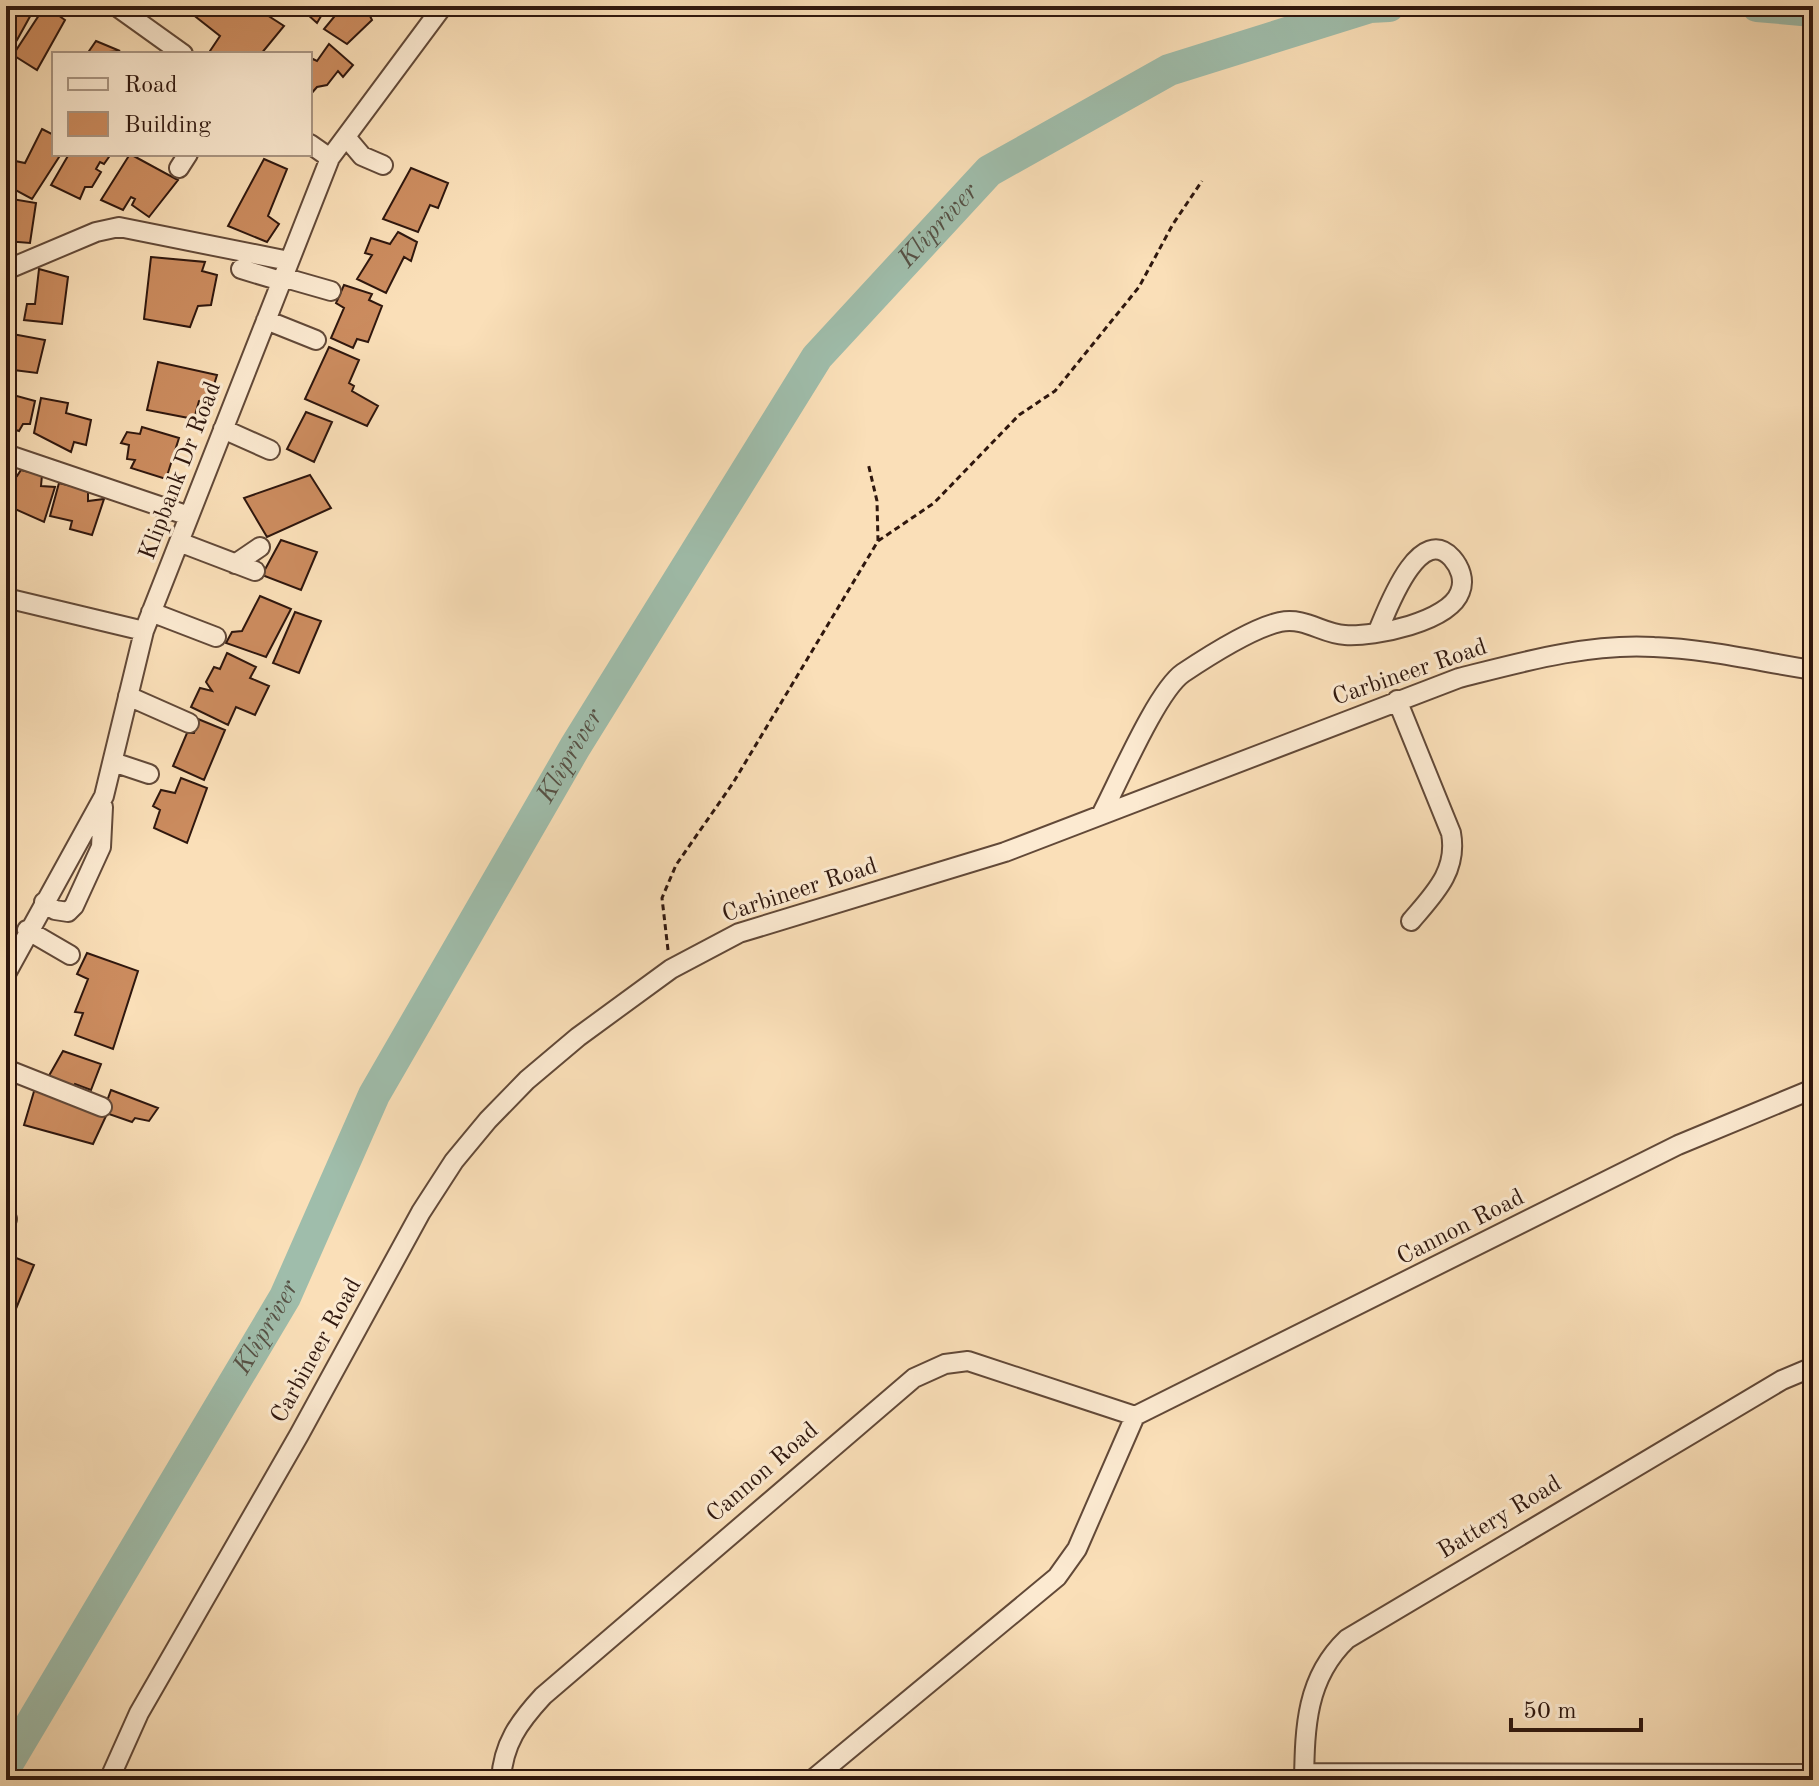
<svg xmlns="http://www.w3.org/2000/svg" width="1819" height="1786" font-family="'Old Standard TT',serif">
	<rect width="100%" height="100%" fill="#fadfb8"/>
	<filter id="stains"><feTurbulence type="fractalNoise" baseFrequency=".0025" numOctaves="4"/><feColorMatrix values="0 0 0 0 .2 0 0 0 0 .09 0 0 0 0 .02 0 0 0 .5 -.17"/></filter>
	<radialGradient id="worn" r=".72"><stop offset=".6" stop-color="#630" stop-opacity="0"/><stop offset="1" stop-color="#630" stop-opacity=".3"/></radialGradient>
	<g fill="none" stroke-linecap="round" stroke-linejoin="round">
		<g stroke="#9fbdab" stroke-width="32">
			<path d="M1757,6l56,5"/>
			<path id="s1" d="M6,1766l279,-469 89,-202 201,-348 242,-390 172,-186 180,-101 201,-63 19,-1"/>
		</g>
	</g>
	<path fill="#cc8c5f" stroke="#2f170e" stroke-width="2" d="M6,6h19l8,5 -16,29 -11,-7z
		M45,6l20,14 -28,50 -24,-15z
		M182,6h71l31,20 -23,28h-53l12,-18z
		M298,6h29l-10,17z
		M343,6h32l-5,10 2,4 -25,24 -23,-15z
		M96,41l24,10 -33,3z
		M329,44l24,21 -10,12 -5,-6 -11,14 -10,2 -7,8v-33l3,-3 4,2z
		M42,129l12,6v19h7l-29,45 -26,-14v-26l19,4z
		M69,154h42l-7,10 -4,-2 -4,7 5,3 -9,15h-7l-5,12 -29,-14z
		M130,154l48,26 -29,37 -17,-12 3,-6 -4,-2 -8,13 -22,-10z
		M264,159l23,10 -19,47 11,8 -12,18 -39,-16z
		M411,168l37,15 -10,25 -8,-3 -12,27 -35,-13z
		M6,198l30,5 -6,40 -24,-2z
		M398,232l19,10 -6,19 -7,-4 -18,36 -29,-14 15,-24 -7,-2 6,-15 19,6z
		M151,257l54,5 -3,9 15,4 -6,30 -13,1 -8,21 -46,-8z
		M39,269l29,8 -6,47 -38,-4 3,-16h8z
		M344,285l28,9 -3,6 13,6 -14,36 -11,-3 -4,9 -22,-10 13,-30 -8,-5z
		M7,333l38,7 -8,33 -31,-4z
		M329,347l30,13 -10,23 5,3 -2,5 26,15 -11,20 -62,-27z
		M158,362l59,13 -7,23 -11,3 -5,18 -47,-9z
		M6,381l5,2 2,12 22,6 -5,23h-7l-4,7 -13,-4z
		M41,398l27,5 -2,10 25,7 -5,25 -12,-3 -3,10 -37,-19z
		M306,412l26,10 -18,40 -27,-13z
		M142,427l37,11 -13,41 -35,-11 4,-8 -8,-1 2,-14 -8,-2 6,-11 13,2z
		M21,470l21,5 -1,11 14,1 -11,35 -38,-17 1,-33 10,4z
		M310,475l21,33 -64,29 -23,-39z
		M59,483l29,7v11l16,-2 -12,36 -22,-6 2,-8 -22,-5z
		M281,540l36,12 -16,38 -39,-15z
		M260,596l31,13 -25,48 -40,-14 6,-11 10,-1z
		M295,612l26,9 -22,52 -26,-10z
		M227,653l29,14 -6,11 19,8 -14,29 -19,-8 -8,18 -37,-18 9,-19 12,3 -6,-9 8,-15 6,2z
		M198,719l27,11 -21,50 -31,-14 14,-33h7z
		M181,778l26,10 -20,55 -33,-15 6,-18 -7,-4 8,-16 14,3z
		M87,953l51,18 -25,78 -38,-14 8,-22 -8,-1 13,-33 -11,-5z
		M63,1051l38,13 -10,26 -16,-6 -4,7 -25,-10z
		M35,1088l71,28 -13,28 -69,-19z
		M111,1090l47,18 -9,13 -14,-3 -3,4 -29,-10z
		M6,1254l28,11 -28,68z"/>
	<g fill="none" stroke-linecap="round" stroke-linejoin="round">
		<defs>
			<path id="minor" d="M116,6l67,48
				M346,137l16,19 21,9
				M310,144l20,14
				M179,168l9,-14
				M241,269l40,12
				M6,270l90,-38 23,-5 170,34
				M282,277l49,14
				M266,320l50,20
				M223,429l47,21
				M6,454l183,62
				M179,542l76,29
				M235,564l25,-17
				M6,598l138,33
				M151,612l65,25
				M128,696l61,27
				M1397,700l54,133c7,38 -17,61 -40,88
				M113,762l36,12
				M1101,815c17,-32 56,-124 82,-142 24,-16 70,-45 97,-51 26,-5 42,12 65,13 30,2 104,-13 115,-43 5,-12 0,-25 -8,-34 -33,-36 -65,52 -74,73
				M44,902l11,8 13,2 6,-6 27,-59 2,-40
				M27,930l43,25
				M6,974l98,-178 40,-165 186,-473 113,-152
				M6,1069l96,38
				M6,1219h1
				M1304,1773l509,1
				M109,1780l30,-67 160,-278 122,-223 33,-51 34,-41 39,-40 51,-43 93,-68 68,-36 266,-81 454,-174c63,-16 130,-35 195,-31 53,2 107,15 159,23
				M501,1780c2,-36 18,-58 42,-84l371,-318 31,-14 23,-3 167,55
				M812,1780l245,-203 20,-28 58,-133 543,-271 135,-56
				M1304,1780c1,-53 2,-102 43,-141l435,-259 31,-13"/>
		</defs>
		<use href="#minor" stroke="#624938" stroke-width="22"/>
		<path stroke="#2f170e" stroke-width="3" stroke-dasharray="6 4" stroke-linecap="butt" d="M878,541l56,-38 85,-88 36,-24 84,-104 34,-63 29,-43
			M668,950l-6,-52 14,-33 57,-82 145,-242 -1,-40 -9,-38"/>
		<use href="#minor" stroke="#fcead1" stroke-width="18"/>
	</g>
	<g text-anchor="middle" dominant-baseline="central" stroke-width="6" stroke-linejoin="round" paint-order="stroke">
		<g font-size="24" fill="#2f170e" stroke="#fcead1">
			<text transform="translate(181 471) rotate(-69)">Klipbank Dr Road</text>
			<text transform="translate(1410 673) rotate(-19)">Carbineer Road</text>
			<text transform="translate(800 891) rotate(-18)">Carbineer Road</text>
			<text transform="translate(1461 1228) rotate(-27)">Cannon Road</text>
			<text transform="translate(317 1351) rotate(-61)">Carbineer Road</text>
			<text transform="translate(763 1473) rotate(-41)">Cannon Road</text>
			<text transform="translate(1500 1518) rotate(-31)">Battery Road</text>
		</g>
		<g font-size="26" font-style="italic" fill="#565145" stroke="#fcead1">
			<text stroke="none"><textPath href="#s1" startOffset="1806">Klipriver</textPath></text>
			<text stroke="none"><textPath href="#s1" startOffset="1158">Klipriver</textPath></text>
			<text stroke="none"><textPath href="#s1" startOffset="510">Klipriver</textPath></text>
		</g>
	</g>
	<rect width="1819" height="1786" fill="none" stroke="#fadfb8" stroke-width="32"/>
	<rect x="8" y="8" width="1803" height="1770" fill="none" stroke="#2f170e" stroke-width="4"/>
	<rect x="16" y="16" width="1787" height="1754" fill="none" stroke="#2f170e" stroke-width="2"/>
	<rect x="52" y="52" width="260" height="104" fill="#fcead1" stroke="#aa9683" stroke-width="2"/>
	<rect x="68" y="78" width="40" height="12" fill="#fcead1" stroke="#aa9683" stroke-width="2"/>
	<text x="124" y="92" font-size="24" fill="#2f170e">Road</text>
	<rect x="68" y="112" width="40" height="24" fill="#cc8c5f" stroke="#aa9683" stroke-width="2"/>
	<text x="124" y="132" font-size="24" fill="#2f170e">Building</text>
	<path d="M1511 1718v12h130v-12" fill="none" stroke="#2f170e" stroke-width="4"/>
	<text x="1523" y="1718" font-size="24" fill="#2f170e" stroke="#fcead1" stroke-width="6" paint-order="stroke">50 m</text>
	<rect width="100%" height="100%" filter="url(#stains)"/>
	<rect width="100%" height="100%" fill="url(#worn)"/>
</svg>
